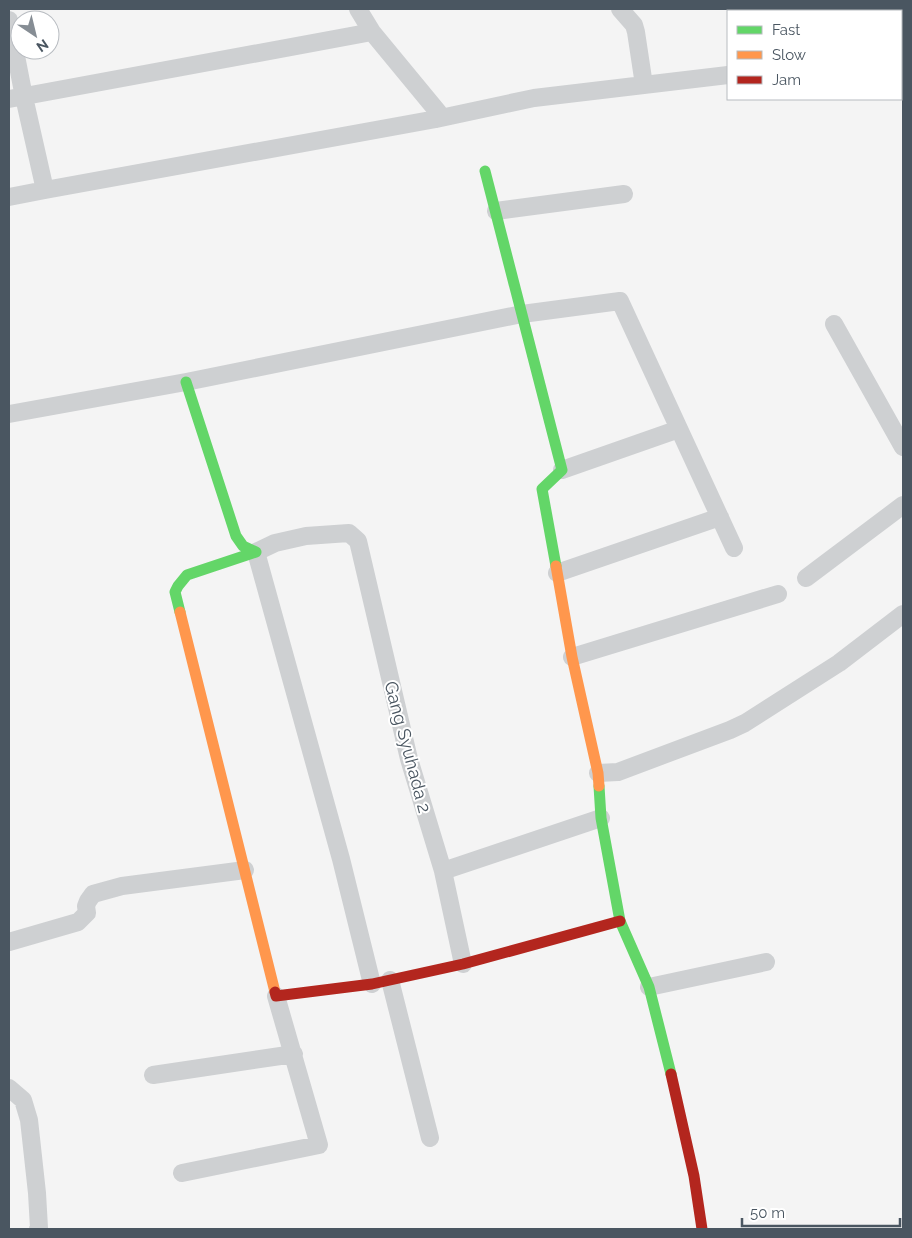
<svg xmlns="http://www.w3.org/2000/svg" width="912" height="1238" font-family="Raleway,sans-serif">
	<rect width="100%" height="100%" fill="#f4f4f4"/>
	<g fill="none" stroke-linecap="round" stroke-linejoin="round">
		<path stroke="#ced0d2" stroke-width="18" d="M358,9l14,23 66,80 1,3 -3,4
			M620,9l14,16 2,7 8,53
			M794,9v2
			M888,11v-2
			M9,20l15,77 21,93
			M901,60l2,-1
			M9,99l363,-67
			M9,197l36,-7 391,-71 98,-21 194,-23
			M496,211l128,-17
			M834,324l69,123
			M9,414l177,-32 336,-68 98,-13 114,247
			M562,470l117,-41
			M557,573l163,-56
			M806,578l97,-73
			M572,657l206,-63
			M598,773l20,-1 112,-42 15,-7 94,-60 64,-49
			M443,871l158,-53
			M9,942l69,-20 9,-9 -1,-7 2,-5 5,-7 29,-8 123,-16
			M390,980l40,158
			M372,984l-31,-125 -85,-307 19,-9 31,-7 43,-3 9,8 51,218 34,112 20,93
			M649,987l117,-25
			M153,1075l141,-21
			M9,1088l14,12 6,20 8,73 2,35 -1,1
			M182,1173l137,-28 -43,-149"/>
		<path stroke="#63d668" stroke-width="11" d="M485,171l77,299 -20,19 14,77
			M180,612l-5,-20 3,-6 9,-11 69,-23 -13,-6 -7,-10 -50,-154
			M599,786l2,32 19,103 29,66 22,87"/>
		<path stroke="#ff974d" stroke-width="11" d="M556,566l16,91 26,116 1,13
			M180,612l95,380"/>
		<path stroke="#b3261e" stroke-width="11" d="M275,992l1,4 96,-12 91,-20 157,-43
			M671,1074l23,102 8,53"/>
	</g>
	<g text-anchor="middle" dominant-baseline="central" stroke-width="4" stroke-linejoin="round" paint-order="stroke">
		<g font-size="18" fill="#4a5661" stroke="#fff">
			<text transform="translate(408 747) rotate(75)">Gang Syuhada 2</text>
		</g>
	</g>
	<rect width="912" height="1238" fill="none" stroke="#4a5661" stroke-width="20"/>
	<rect x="727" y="10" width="175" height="90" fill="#ffffff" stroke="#b7bbc0"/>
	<rect x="737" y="26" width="25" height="8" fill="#63d668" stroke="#b7bbc0"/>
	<text x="772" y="35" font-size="15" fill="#4a5661">Fast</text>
	<rect x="737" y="51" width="25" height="8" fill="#ff974d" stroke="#b7bbc0"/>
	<text x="772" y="60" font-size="15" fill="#4a5661">Slow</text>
	<rect x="737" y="76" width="25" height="8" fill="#b3261e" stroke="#b7bbc0"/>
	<text x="772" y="85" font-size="15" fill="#4a5661">Jam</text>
	<g transform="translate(35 35) rotate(145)"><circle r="24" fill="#ffffff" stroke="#b7bbc0"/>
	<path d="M0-4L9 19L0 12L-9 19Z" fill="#868d94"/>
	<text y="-8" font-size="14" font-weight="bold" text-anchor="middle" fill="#4a5661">N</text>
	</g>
	<path d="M742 1218v8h158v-8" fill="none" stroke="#4a5661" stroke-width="2.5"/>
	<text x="750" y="1218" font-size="15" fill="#4a5661" stroke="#ffffff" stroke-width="4" paint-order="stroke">50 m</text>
</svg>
